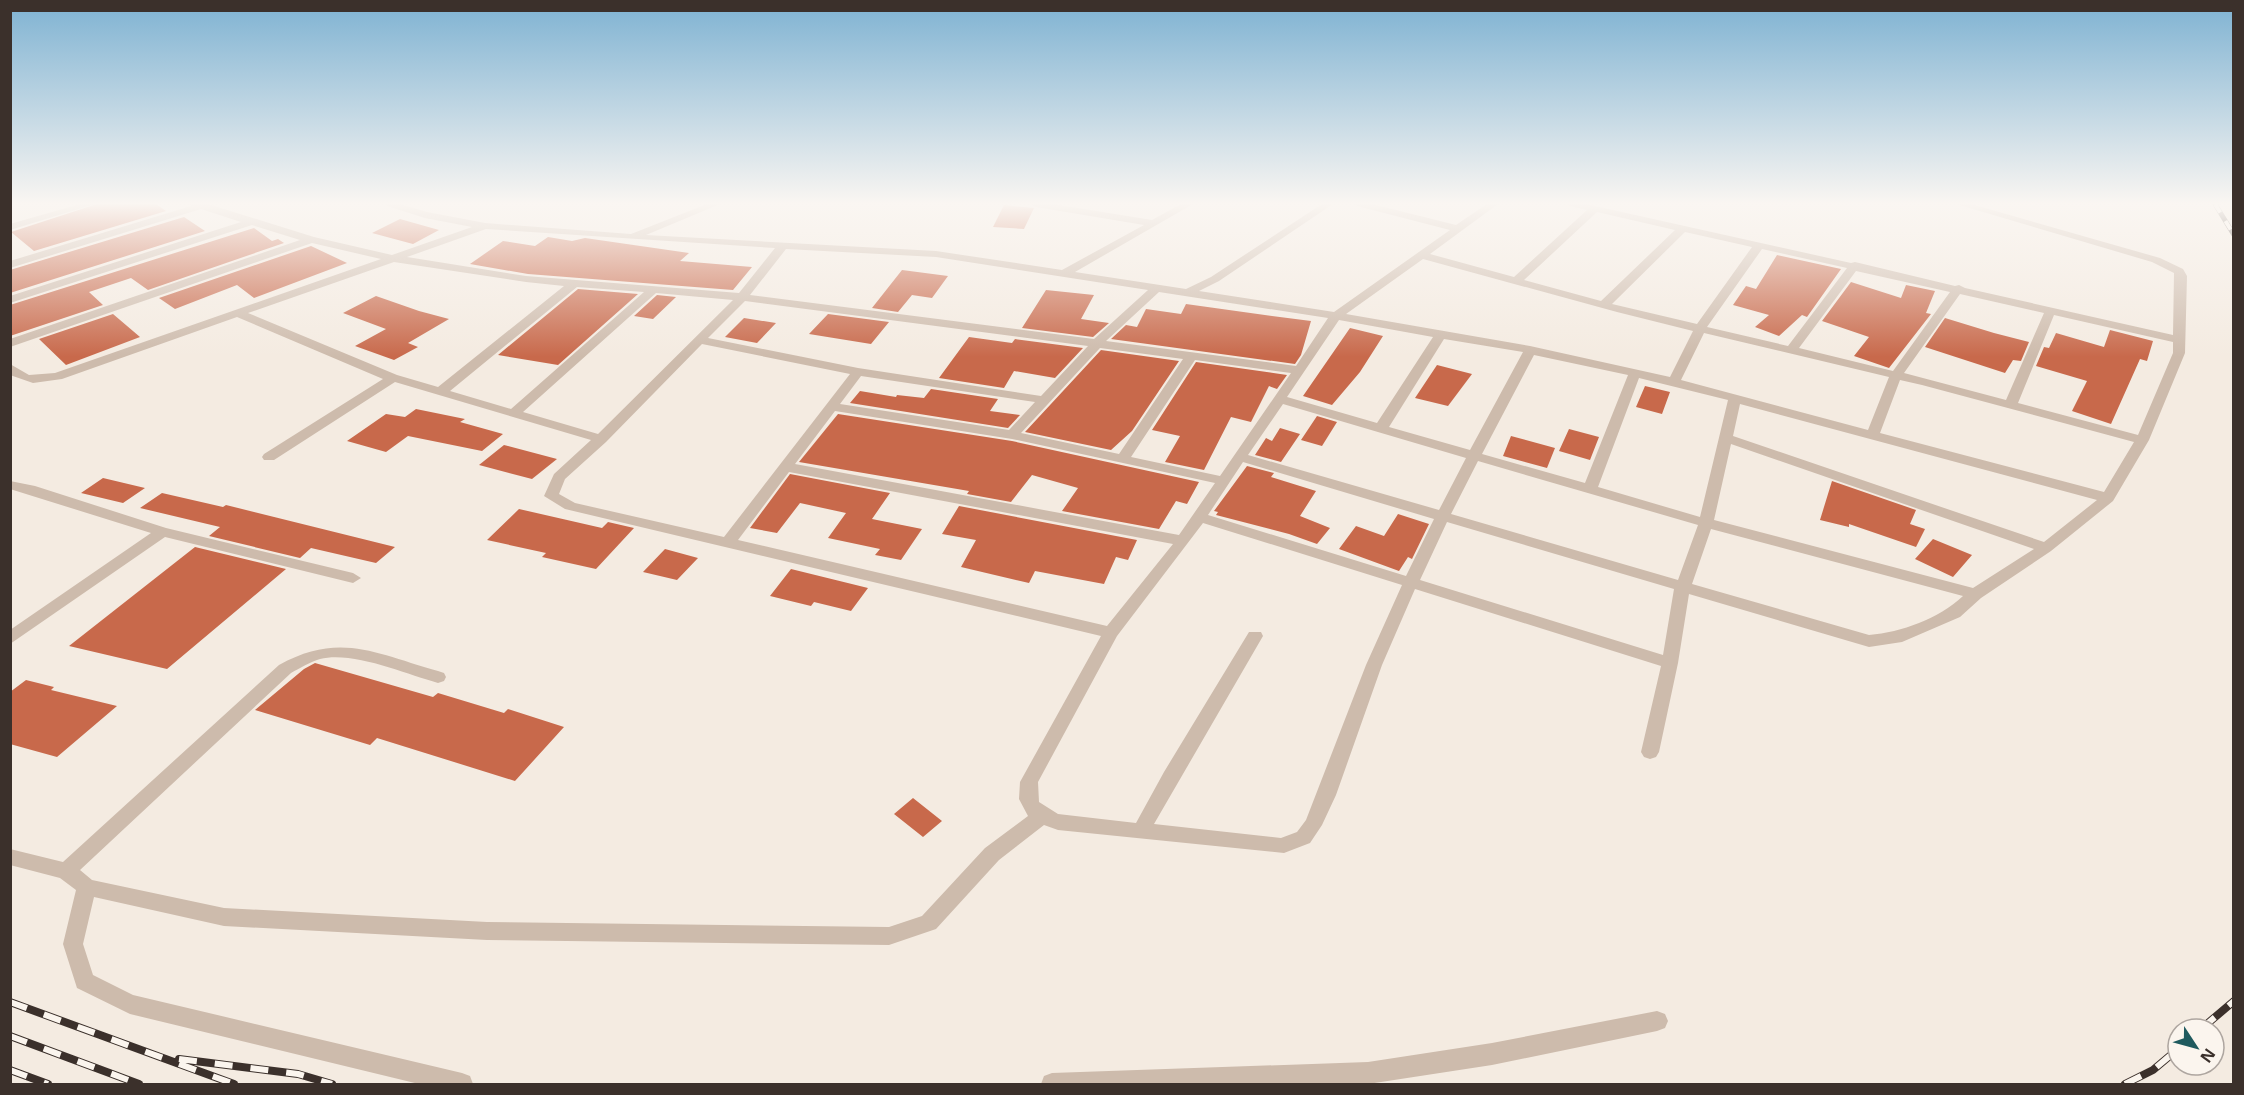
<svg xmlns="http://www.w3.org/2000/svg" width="2244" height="1095" font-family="'Open Sans',sans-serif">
	<rect width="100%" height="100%" fill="#f4ebe1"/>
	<path fill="#c8694b" d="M97,204h59l10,7 -132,40 -23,-19z
		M1004,205l30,3 -10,21 -31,-2z
		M184,217l21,14 -195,62v-23z
		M400,219l39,11 -26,14 -41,-11z
		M254,228l18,13 6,-2 6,4 -136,47 -17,-12 -42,14 14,13 -93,31v-31z
		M548,237l24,4 13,-3 104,15 -9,8 72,6 -19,23 -205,-16 -58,-10 33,-23 32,5z
		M311,246l36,17 -93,35 -17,-13 -62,24 -16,-11z
		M1777,255l64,14 -34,48 -5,-2 -23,21 -24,-9 14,-12 -36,-10 13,-19 10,3z
		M902,270l46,6 -16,22 -20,-3 -14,17 -26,-4z
		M1851,282l50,16 5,-13 29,6 -9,22 5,1 -42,54 -35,-12 15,-19 -47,-16z
		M578,289l60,5 -80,71 -60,-10z
		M1046,290l48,5 -13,24 28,4 -16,14 -71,-9z
		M657,295l19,2 -23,22 -19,-3z
		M376,296l43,15 30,8 -41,24 10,4 -24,13 -39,-14 31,-17 -43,-16z
		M1186,304l86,12 39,5 -10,34 -6,9 -184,-25 15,-14 11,2 9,-18 35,5z
		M113,314l27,23 -74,28 -27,-26z
		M828,314l61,8 -18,22 -62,-10z
		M744,318l32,5 -19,20 -32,-6z
		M1945,318l49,15 35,9 -8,19 -8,-1 -8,13 -80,-26z
		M1350,328l33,8 -23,36 -28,33 -29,-9z
		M2110,330l43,11 -6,20 -7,-2 -29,65 -39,-13 15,-30 -51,-15 8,-19 5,1 7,-15 48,14z
		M969,337l43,6 3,-4 68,9 -28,30 -41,-7 -10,17 -65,-10z
		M1101,350l78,11 -47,70 -21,19 -86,-18z
		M1196,362l91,13 -10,14 -8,-3 -18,36 -20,-5 -27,53 -39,-8 15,-26 -28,-6z
		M1437,365l35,9 -24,32 -33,-8z
		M1645,386l25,6 -8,22 -26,-7z
		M931,389l67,10 -8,12 30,4 -12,13 -158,-25 10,-12 36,6 1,-2 27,3z
		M416,409l49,10 -5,3 43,12 -21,17 -74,-15 -22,16 -39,-11 39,-27 19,3z
		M838,414l174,27 187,41 -12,22 -11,-3 -17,28 -97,-18 16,-23 -46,-13 -21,27 -44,-8 2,-3 -170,-29z
		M1317,416l20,6 -15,24 -21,-6z
		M1280,428l20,6 -19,28 -26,-7 11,-17 6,3z
		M1569,429l30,8 -9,23 -31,-9z
		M1511,436l44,12 -8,20 -44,-12z
		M504,445l53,14 -25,20 -53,-14z
		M1247,466l27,7 -3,4 45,14 -16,25 30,12 -13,16 -28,-10 -73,-19 2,-3 -4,-1z
		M790,474l100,19 -18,26 50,10 -21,31 -26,-5 5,-6 -52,-11 18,-25 -46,-10 -23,30 -27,-5z
		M103,478l42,10 -22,15 -42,-10z
		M1832,481l84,29 -6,14 15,5 -9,18 -67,-23v3l-29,-7z
		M162,493l61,14 3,-2 169,42 -19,16 -65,-15 -11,10 -91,-22 11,-9 -80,-19z
		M959,506l178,34 -9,20 -12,-3 -12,27 -69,-13 -6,12 -68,-16 15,-27 -34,-6z
		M519,509l83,19 6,-6 26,6 -38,41 -54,-12 4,-4 -59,-13z
		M1398,514l31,10 -17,35 -4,-2 -9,14 -60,-22 17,-23 28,10z
		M1933,539l39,16 -19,22 -38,-18z
		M195,547l91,22 -119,100 -98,-23z
		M665,549l33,9 -21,22 -34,-8z
		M791,569l77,19 -17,23 -37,-9 -3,4 -41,-10z
		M315,663l118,34 5,-4 66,20 4,-4 56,18 -49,54 -138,-43 -7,7 -115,-35 49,-41z
		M26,680l28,7 -3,3 66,16 -60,51 -47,-13v-52z
		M913,798l29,23 -19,16 -29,-23z"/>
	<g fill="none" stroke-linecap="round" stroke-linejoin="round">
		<path fill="#cdbbac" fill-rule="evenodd" d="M80,204h15l-85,26v-6z
			M190,204h18l106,33 78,18 80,-28 -47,-9 -38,-12 -1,-2h14l27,8 58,11 146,11 76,-30h13l-74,31 290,16 126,19 82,-45 -108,-18 -5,-3h22l99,16 29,-16h12l-118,68 111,17 25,-12 111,-73h11l-114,77 -20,10 135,21 116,-82 -93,-24 -1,-2h16l84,21 31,-21h11l-68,50 84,23 73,-67 -17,-4 -1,-2h17l265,59 4,-1 100,24 4,-1 6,3 208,47 1,-62 -22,-11 -196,-58h15l189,54 23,11 4,7 -2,77 -36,87 -36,61 -62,50 -70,47 -21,19 -58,25 -33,5 -180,-53 -11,69 -19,89 -3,5 -6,2 -6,-2 -3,-5 20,-86 -246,-77 -33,76 -46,130 -14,30 -12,18 -26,10 -226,-23 -14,-5 -45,35 -63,69 -47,16 -402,-5 -263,-14 -130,-29 -11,47 10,31 40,20 329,78 8,3 3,8h-54l-289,-70 -53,-26 -14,-44 13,-54 -16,-12 -50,-13v-16l53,13 216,-197c61,-34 98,-11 159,6l6,2 2,4 -2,4 -6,2c-33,-9 -84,-32 -118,-24 -10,3 -20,9 -29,14l-211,197 12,10 132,28 263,14 402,5 33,-11 63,-68 43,-32 -9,-17 1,-17 81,-146 -536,-127 -21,-13 10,-22 37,-34 -196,-58 -121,78h-10l-2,-3 2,-3 119,-75 -146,-62 -175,62 -29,4 -23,-8v-11l19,11 26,-2 326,-114 -69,-16 -302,104v-8l290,-99 -48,-15 -242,78v-7l231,-74 -40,-13 -191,59v-7l181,-55zM1597,212l78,18 -74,71 -77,-21zM486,229l289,19 -36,45 -213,-17 -119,-19zM1685,232l67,15 -55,77 -85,-20zM786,249l150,8 212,33 -54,49 -344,-44zM1762,249l85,19 -59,78 -81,-19zM1423,259l194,53 76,19 -23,46 -140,-31 -184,-32zM394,262l132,20 38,4 -126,101 -41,-12 -149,-62zM1856,271l94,21 -57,79 -94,-23zM577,287l67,5 -133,117 -61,-18zM1159,292l169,26 -32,48 -190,-25zM656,293l77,7 -135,134 -75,-22zM1960,294l84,19 -38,87 -102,-27zM745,301l343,45 -47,50 -183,-28 -150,-30zM2054,315l119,27v11l-35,82 -120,-32zM1339,320l94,17 -56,86 -90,-26zM1704,333l185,44 -21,53 -187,-50zM1444,339l79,13 -53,98 -81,-23zM702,344l148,30 -126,163 -149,-34 -16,-9 6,-15 41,-37zM1100,348l83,11 -64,95 -98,-21zM1534,355l94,20 -43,108 -103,-29zM1195,360l96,13 -71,103 -89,-19zM861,376l174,26 -26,28 -169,-26zM1639,378l89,22 -28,117 -102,-30zM1900,380l22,5 212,57 -30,50 -224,-59zM1283,404l183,54 -27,52 -191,-55zM1740,404l357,96 -53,42 -311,-106zM835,411l177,28 203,44 -36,52 -384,-71zM1731,444l303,105 -61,39 -259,-68zM1478,461l220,64 -20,55 -227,-66zM1243,462l191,57 -28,57 -198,-61zM789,472l384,72 -66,82 -369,-86zM1447,522l227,67 -11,66 -243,-75zM1203,523l199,62 -36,80 -60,155 -9,12 -16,6 -127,-14 109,-188 -2,-4h-12l-85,140 -28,51 -78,-9 -19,-12 -1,-20 79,-146zM1711,529l252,67c-25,23 -61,36 -94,39l-177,-51z
			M10,481l25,5 131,42 187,45 8,5 -8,5 -188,-46 -155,107v-14l141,-97 -141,-44z
			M1657,1011l8,3 3,7 -3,7 -8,3 -165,34 -124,19h-327l3,-8 8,-3 316,-11 124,-19z"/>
		<defs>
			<path id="rail-far1" d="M2215,204l19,31"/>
			<path id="rail" d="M10,1002l224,82
				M2201,1029l33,-28
				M10,1036l129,48
				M179,1059l119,15 34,10
				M10,1070l38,14
				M2125,1084l28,-14 25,-21"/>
		</defs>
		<use href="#rail-far1" stroke="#3b302b" stroke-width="5"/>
		<use href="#rail" stroke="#3b302b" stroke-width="8"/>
		<use href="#rail-far1" stroke="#fbf5ee" stroke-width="4" stroke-dasharray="10" stroke-linecap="butt"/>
		<use href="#rail" stroke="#fbf5ee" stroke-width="6" stroke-dasharray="18" stroke-linecap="butt"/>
	</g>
	<linearGradient id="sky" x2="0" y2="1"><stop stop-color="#7eb2d2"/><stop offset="0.57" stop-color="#faf6f2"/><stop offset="1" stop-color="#faf6f2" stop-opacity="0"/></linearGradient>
	<rect width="2244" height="357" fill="url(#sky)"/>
	<rect width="2244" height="1095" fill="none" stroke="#3b302b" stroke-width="24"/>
	<g transform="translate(2196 1047) rotate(126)"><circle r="28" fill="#fbf5ee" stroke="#aea6a0" stroke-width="1.5"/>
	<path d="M0-4.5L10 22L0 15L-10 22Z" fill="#1f5a5e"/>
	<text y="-9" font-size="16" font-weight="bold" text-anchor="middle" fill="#3b302b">N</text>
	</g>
</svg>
